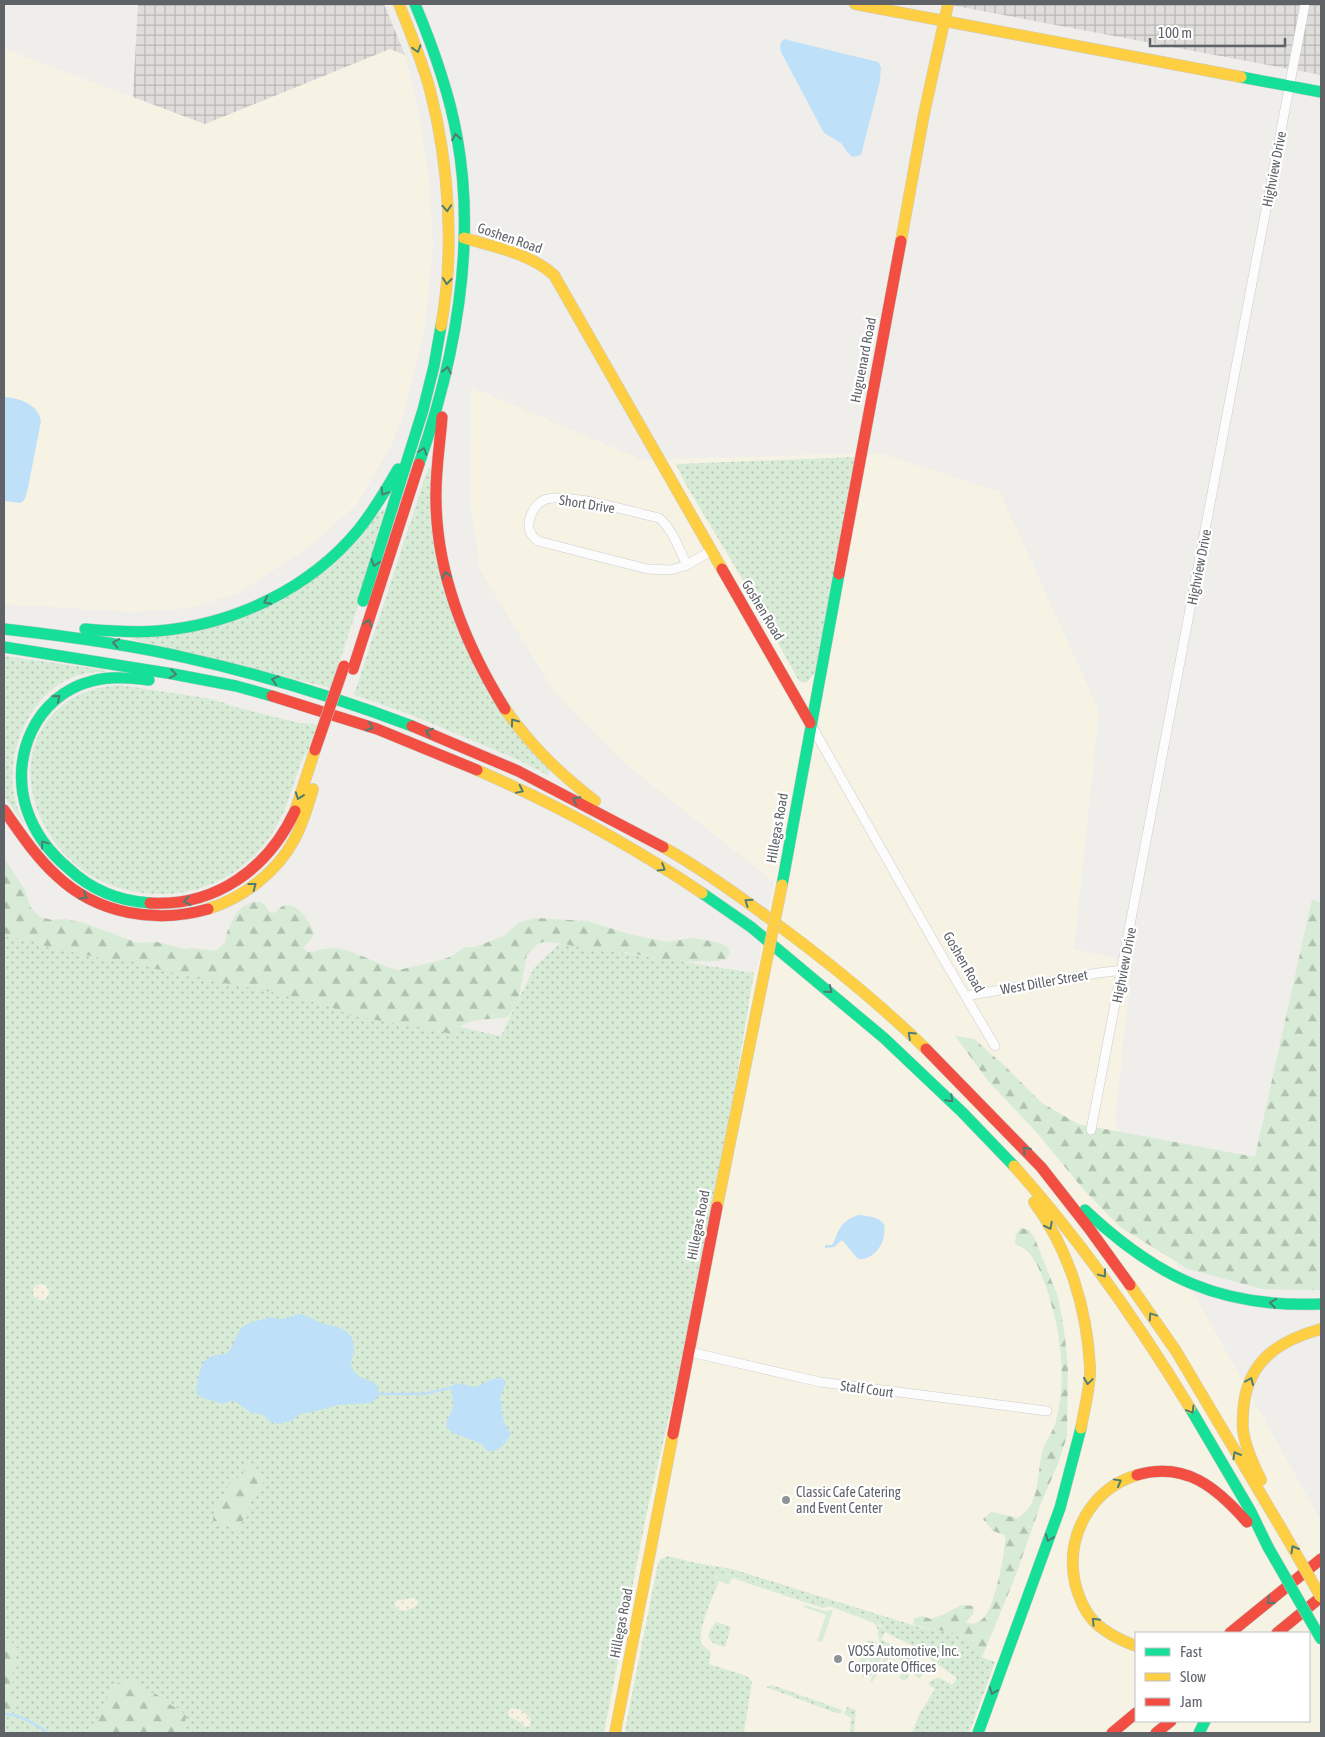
<svg xmlns="http://www.w3.org/2000/svg" width="1325" height="1737" font-family="'Asap Condensed',sans-serif">
	<defs>
		<pattern id="industrial-grid" width="8" height="8" patternUnits="userSpaceOnUse" patternTransform="scale(1.25)"><rect width="8" height="8" fill="#dfddda"/><path d="M0 4h8M4 0v8" fill="none" stroke="#b8b7b5"/></pattern>
		<pattern id="grass-dots" width="8" height="8" patternUnits="userSpaceOnUse" patternTransform="scale(1.25)"><rect width="8" height="8" fill="#d8ebd6"/><path d="M2 2h.1M6 6h.1" fill="none" stroke="#b2c2b1" stroke-width="1.8" stroke-linecap="round"/></pattern>
		<pattern id="forest-firs" width="22" height="20" patternUnits="userSpaceOnUse" patternTransform="scale(1.25)"><rect width="22" height="20" fill="#d8ebd6"/><path d="M5 1l3.5 6h-7zM16 11l3.5 6h-7z" fill="#b2c2b1"/></pattern>
		<pattern id="sand-dots" width="8" height="8" patternUnits="userSpaceOnUse" patternTransform="scale(1.25)"><rect width="8" height="8" fill="#f6f1e1"/><path d="M2 2h.1M6 6h.1" fill="none" stroke="#d5d1c4" stroke-width="1.8" stroke-linecap="round"/></pattern>
	</defs>
	<rect width="100%" height="100%" fill="#efeeea"/>
	<path fill="#f7f3e4" fill-rule="evenodd" d="M4,49l201,75 185,-75 15,6 13,53 11,68 4,71 -8,81 -20,81 -14,37 -35,59 -46,41 -70,46 -51,16 -57,4 -128,-8z
		M471,387l171,73 237,-7 121,39 99,219 -25,238 58,13 -17,160 40,102 166,297v212h-717l43,-222 30,-128 57,-290 20,-120 5,-14 15,-77 -152,-121 -69,-71 -73,-120 -10,-68zM1136,1633h173v88h-173z"/>
	<path fill="url(#industrial-grid)" d="M138,4h246l21,51 -15,-6 -185,75 -72,-27z
		M945,4h376v71z"/>
	<path fill="url(#grass-dots)" d="M856,457l-40,215 -10,11 -7,-2 -55,-99 -59,-99 -9,-19z
		M428,468l4,1 19,141 100,160 -3,5 -34,-17 -105,-44 -55,-19z
		M385,508l-20,76 -34,104 -200,-49 119,-25z
		M4,656l101,14 1,2c-8,0 -16,0 -23,2 -47,11 -75,68 -70,113 1,13 6,25 11,37l-20,-28z
		M120,685l86,13 19,5 6,3 68,17 19,1c-3,7 -5,15 -8,21 -2,6 -6,10 -9,17 -9,25 -15,53 -32,76 -21,30 -54,50 -90,55 -31,4 -65,-3 -91,-19 -49,-32 -78,-104 -40,-154 17,-23 43,-33 72,-35z
		M4,928l497,108 33,-68 26,-25 194,30 -20,120 -57,290 -30,128 -43,222h-600z
		M668,1556l28,7 36,6 190,59 29,4 21,10c6,14 7,14 23,20l-26,71h-57l8,-20 15,-24 -6,-4v-2c8,-9 15,-3 23,2l5,-7 -46,-33 -26,-13 -4,8c11,4 36,15 42,25 2,5 0,8 -2,12l-2,1 -6,-4 1,-4 -34,-25 -3,-18 6,-1 -6,-6 -44,-14 -10,1 -98,-34h-4l-7,5 5,3c-5,13 -23,51 -17,63 2,3 6,6 9,8l-2,12 38,12 5,6 -8,51h-117l-2,-3 33,-167 3,-4z
		M716,1622l15,5 -6,20c-21,-4 -19,-13 -9,-25z
		M868,1640l9,3 7,10 -13,23 4,-13 -4,-6 -6,-1 -5,5z
		M886,1654l26,17 -7,10 -6,-3 6,-10 -16,-11 -17,25 -2,-2 11,-16z
		M772,1685l70,25 -1,3h-5l-70,-26z
		M847,1707l9,3 -2,23h-4l1,-15 -7,-4z"/>
	<path fill="url(#forest-firs)" d="M4,858l21,32 6,18 9,9 12,3 13,-1 19,4 54,20 19,-1 28,7 6,-1 24,3 10,-8 2,-11 8,-17 8,-9 11,-4h7l5,4 3,6 6,1c15,-21 34,5 39,20l-3,6 -8,9 5,4c8,0 15,-4 24,-4 17,0 44,15 61,21l6,1c20,-6 50,-7 65,-23h11l29,-11 14,-13 18,-5 51,3 42,13 38,8 25,-4 19,3 11,3 6,4 2,6 -4,5 -6,2 -43,1 -53,-10 -29,-1 -35,-8 -17,-1 -5,2 -11,10 -9,48 -10,15c-20,4 -41,-2 -55,17l-6,-1 -98,-18 -16,-7 -17,-5 -53,-13 -47,-8 -64,-14 -20,-7 -32,-3 -52,-11 -16,-6 -28,-5z
		M1312,899l9,4v387l-59,-1 -74,-20 -68,-42 -37,-38 -45,-55 -49,-52 -34,-46 19,3 32,28 36,36 36,21 177,33z
		M1021,1228l8,2 6,9 23,58 6,32 4,38 -1,69 -9,28 -16,37 -28,79 -32,77 -6,-4 -5,-11c-7,-4 -14,-8 -22,-10 -13,-3 -25,-3 -36,-8l1,-6 8,-2 9,3 16,-6 14,-8 13,1 -1,8 -7,8c7,4 15,0 20,-7 9,-13 20,-64 19,-80l-12,-4 -10,-12 8,-7c10,1 18,5 27,6 22,-13 19,-43 24,-66 3,-11 11,-19 14,-31 11,-42 5,-87 -8,-128 -5,-15 -10,-30 -20,-41 -4,-4 -9,-6 -13,-8l1,-10z
		M253,1463l4,12 7,6 -13,21 -14,32h-2l-7,-10h-3l-3,2h-10l3,-19 6,-3 9,-23 13,-6 1,-8z
		M4,1640h5l4,3v3l5,2c0,6 -2,8 -3,13 -2,9 -4,18 -1,26l-3,5c7,16 7,16 -7,28z
		M127,1680h6l11,6 2,8c9,-4 12,2 19,7 9,7 13,5 21,15l-2,17h-93l16,-34 3,-13z"/>
	<path fill="url(#sand-dots)" d="M33 1292a8 8 0 1 1 16 0a8 8 0 1 1-16 0Z
		M413,1598l6,4 -4,5 -11,4 -8,-2 -1,-4 1,-4z
		M512,1708l9,2 8,6 2,6 -2,5h-4l-5,-5 -11,-5 -1,-5z"/>
	<path fill="#d8ebd6" d="M721,1573h4l98,34 10,-1 44,14 6,7 -4,-2 -2,2 -2,-3 -6,-3 -37,-14 -10,1 -90,-30 -3,7 -15,-6z
		M805,1605l19,6 9,-1 -11,32 -5,-1 9,-26 -22,-8z
		M865,1656l6,1 4,8 -4,11 -3,1 1,-10 3,1 1,-4 -5,1 2,-5 -4,-1 1,6 -5,-1 -1,4 6,-1 -2,6 2,2 -5,4 1,-5 -1,-3 -5,-1 3,-9z"/>
	<path fill="#bfe0f9" d="M784,39l94,23 3,5 -1,14 -19,74 -8,2 -5,-4 -7,-10 -17,-10 -43,-81c-1,-5 -2,-9 3,-13z
		M4,397c15,1 34,7 37,24l-13,67 -3,11 -4,4 -17,-2z
		M858,1215c10,1 19,1 26,9 3,17 -8,36 -26,35l-16,-19 -8,7 -9,1v-3h7c3,-3 3,-7 5,-11 4,-11 11,-15 21,-19z
		M299,1314c8,1 15,6 22,9 16,5 32,3 33,26 0,7 -5,13 -2,19 6,12 17,10 25,17l2,9 -3,5 -5,4 -33,2 -25,7 -9,1 -6,2 -6,6 -14,3 -7,-2 -8,-7 -13,-3 -14,-10 -5,-1 -8,3 -20,-6 -6,-4 -1,-3 2,-11 2,-10 5,-10 7,-4 13,-2 5,-4 11,-22 6,-4 23,-7 12,2z
		M501,1377l5,5 -6,16 4,25 7,11c-6,11 -21,27 -29,10l-29,-11 -6,-5c-2,-9 4,-13 6,-22 1,-6 -1,-11 -2,-17l4,-6 21,4 14,-7z"/>
	<g fill="none" stroke-linecap="round" stroke-linejoin="round">
		<path stroke="#bfe0f9" stroke-width="2.5" d="M378,1394h46l29,-7
			M4,1714c16,0 31,10 44,19"/>
		<defs>
			<path id="street" d="M687,565c-8,-15 -14,-36 -28,-47 -24,-5 -94,-27 -115,-18 -8,4 -13,13 -15,22 -1,9 2,14 9,19l109,28 23,1 15,-4 2,-1 24,-14
				M810,723l133,235 52,88
				M966,996l132,-23 25,-3
				M1091,1130l214,-1126
				M690,1352l130,30 227,29"/>
			<path id="fast" d="M415,4c18,43 34,87 42,133 20,110 -2,223 -38,327
				M1241,77l80,15
				M363,601l60,-191 11,-44 7,-40
				M4,629c62,7 123,15 183,29 77,17 151,40 225,68
				M85,629c24,2 48,4 72,2 76,-6 153,-42 202,-102 15,-19 27,-39 39,-60
				M4,647l169,27 63,12 36,10
				M149,680c-19,-2 -38,-4 -57,1 -56,14 -83,76 -65,129 8,24 22,42 41,58 22,21 51,33 82,35
				M782,885l57,-311
				M702,893l49,34 133,111 78,74 52,54
				M1085,1210c72,68 136,98 236,94
				M1190,1408l60,102 18,37
				M978,1733l82,-225 21,-80
				M1199,1733l6,-12"/>
			<path id="slow" d="M399,4c11,28 23,57 31,86 19,74 25,161 11,236
				M855,4l386,73
				M464,238c31,9 65,15 90,37l168,294
				M901,241l23,-127 24,-110
				M505,709c26,37 54,64 90,92
				M477,770c78,34 154,75 225,123
				M295,811l20,-61
				M663,847c39,22 75,48 111,75 53,39 105,81 152,127
				M208,909c35,-11 69,-37 86,-69 9,-16 14,-34 19,-51
				M1014,1166c68,76 123,155 176,242
				M1034,1202c35,48 53,106 56,165 1,18 -6,43 -9,61
				M717,1207l49,-243
				M1130,1285l46,66 108,182
				M1261,1480c-8,-16 -16,-33 -18,-50 -1,-9 0,-18 1,-27 6,-44 37,-63 77,-74
				M1136,1646c-16,-6 -34,-15 -45,-28 -8,-10 -13,-23 -16,-35 -10,-47 16,-94 62,-108
				M615,1733l58,-299"/>
			<path id="jam" d="M442,417c-2,28 -7,56 -6,84 1,75 30,145 69,208
				M722,569l88,154
				M839,574l62,-333
				M353,669l66,-205
				M272,696l105,33 100,41
				M412,726l106,45 145,76
				M4,810c16,23 32,47 53,66 40,38 99,48 151,33
				M150,903c65,4 118,-34 145,-92
				M926,1049l115,118 47,60 42,58
				M673,1434l44,-227
				M1137,1475c49,-14 80,13 110,47
				M1230,1633l91,-74
				M1277,1633l44,-36
				M1112,1733l24,-20
				M1156,1733l15,-12"/>
		</defs>
		<use href="#street" stroke="#cbcccc" stroke-width="10"/>
		<use href="#fast" stroke="#cacacb" stroke-width="12"/>
		<use href="#slow" stroke="#cacacb" stroke-width="12"/>
		<use href="#jam" stroke="#cacacb" stroke-width="12"/>
		<use href="#street" stroke="#fdfcfc" stroke-width="9"/>
		<use href="#fast" stroke="#16e098" stroke-width="11"/>
		<use href="#slow" stroke="#ffcf43" stroke-width="11"/>
		<use href="#jam" stroke="#f24e42" stroke-width="11"/>
		<defs>
			<path id="fast-bridge" d="M1268,1547l53,92"/>
			<path id="slow-bridge" d="M766,964l16,-79
				M1284,1533l37,64"/>
			<path id="jam-bridge" d="M315,750l29,-84"/>
		</defs>
		<use href="#fast-bridge" stroke="#cacacb" stroke-width="12" stroke-linecap="butt"/>
		<use href="#slow-bridge" stroke="#cacacb" stroke-width="12" stroke-linecap="butt"/>
		<use href="#jam-bridge" stroke="#cacacb" stroke-width="12" stroke-linecap="butt"/>
		<use href="#fast-bridge" stroke="#16e098" stroke-width="11"/>
		<use href="#slow-bridge" stroke="#ffcf43" stroke-width="11"/>
		<use href="#jam-bridge" stroke="#f24e42" stroke-width="11"/>
	</g>
	<defs><path id="oneway-chevron" d="M-2-3.5L2.5 0L-2 3.5" fill="none" stroke-width="1.6" stroke-linecap="round" stroke-linejoin="round" transform="scale(1.25)"/></defs>
	<g stroke="#507c72">
		<use href="#oneway-chevron" transform="translate(417 49) rotate(73)"/>
		<use href="#oneway-chevron" transform="translate(456 137) rotate(-99)"/>
		<use href="#oneway-chevron" transform="translate(447 208) rotate(86)"/>
		<use href="#oneway-chevron" transform="translate(447 281) rotate(96)"/>
		<use href="#oneway-chevron" transform="translate(447 370) rotate(-79)"/>
		<use href="#oneway-chevron" transform="translate(423 451) rotate(-72)"/>
		<use href="#oneway-chevron" transform="translate(384 492) rotate(121)"/>
		<use href="#oneway-chevron" transform="translate(375 563) rotate(107)"/>
		<use href="#oneway-chevron" transform="translate(446 575) rotate(-102)"/>
		<use href="#oneway-chevron" transform="translate(267 601) rotate(153)"/>
		<use href="#oneway-chevron" transform="translate(368 623) rotate(-72)"/>
		<use href="#oneway-chevron" transform="translate(116 643) rotate(-170)"/>
		<use href="#oneway-chevron" transform="translate(173 674) rotate(10)"/>
		<use href="#oneway-chevron" transform="translate(275 680) rotate(-164)"/>
		<use href="#oneway-chevron" transform="translate(57 698) rotate(-39)"/>
		<use href="#oneway-chevron" transform="translate(514 722) rotate(-126)"/>
		<use href="#oneway-chevron" transform="translate(370 727) rotate(20)"/>
		<use href="#oneway-chevron" transform="translate(429 732) rotate(-159)"/>
		<use href="#oneway-chevron" transform="translate(520 790) rotate(26)"/>
		<use href="#oneway-chevron" transform="translate(299 796) rotate(110)"/>
		<use href="#oneway-chevron" transform="translate(576 800) rotate(-152)"/>
		<use href="#oneway-chevron" transform="translate(44 844) rotate(-127)"/>
		<use href="#oneway-chevron" transform="translate(662 868) rotate(32)"/>
		<use href="#oneway-chevron" transform="translate(253 886) rotate(-37)"/>
		<use href="#oneway-chevron" transform="translate(84 896) rotate(30)"/>
		<use href="#oneway-chevron" transform="translate(187 901) rotate(168)"/>
		<use href="#oneway-chevron" transform="translate(748 902) rotate(-145)"/>
		<use href="#oneway-chevron" transform="translate(829 990) rotate(40)"/>
		<use href="#oneway-chevron" transform="translate(911 1035) rotate(-137)"/>
		<use href="#oneway-chevron" transform="translate(950 1099) rotate(45)"/>
		<use href="#oneway-chevron" transform="translate(1026 1150) rotate(-132)"/>
		<use href="#oneway-chevron" transform="translate(1049 1226) rotate(63)"/>
		<use href="#oneway-chevron" transform="translate(1103 1274) rotate(53)"/>
		<use href="#oneway-chevron" transform="translate(1273 1303) rotate(-172)"/>
		<use href="#oneway-chevron" transform="translate(1152 1316) rotate(-124)"/>
		<use href="#oneway-chevron" transform="translate(1088 1381) rotate(98)"/>
		<use href="#oneway-chevron" transform="translate(1250 1381) rotate(-67)"/>
		<use href="#oneway-chevron" transform="translate(1191 1410) rotate(59)"/>
		<use href="#oneway-chevron" transform="translate(1236 1455) rotate(-120)"/>
		<use href="#oneway-chevron" transform="translate(1118 1482) rotate(-29)"/>
		<use href="#oneway-chevron" transform="translate(1049 1538) rotate(110)"/>
		<use href="#oneway-chevron" transform="translate(1294 1549) rotate(-120)"/>
		<use href="#oneway-chevron" transform="translate(1270 1601) rotate(141)"/>
		<use href="#oneway-chevron" transform="translate(1095 1621) rotate(-134)"/>
		<use href="#oneway-chevron" transform="translate(993 1691) rotate(110)"/>
	</g>
	<g fill="#919496" stroke="#fff" stroke-width="2">
		<circle cx="786" cy="1500" r="5"/>
		<circle cx="838" cy="1659" r="5"/>
	</g>
	<g text-anchor="middle" dominant-baseline="central" stroke-width="4.5" stroke-linejoin="round" paint-order="stroke">
		<g font-size="14" fill="#5f6368" stroke="#fff">
			<text transform="translate(1274 169) rotate(-79)">Highview Drive</text>
			<text transform="translate(510 238) rotate(19)">Goshen Road</text>
			<text transform="translate(863 360) rotate(-79)">Huguenard Road</text>
			<text transform="translate(587 504) rotate(9)">Short Drive</text>
			<text transform="translate(1199 567) rotate(-79)">Highview Drive</text>
			<text transform="translate(763 610) rotate(59)">Goshen Road</text>
			<text transform="translate(777 828) rotate(-80)">Hillegas Road</text>
			<text transform="translate(964 962) rotate(60)">Goshen Road</text>
			<text transform="translate(1124 965) rotate(-79)">Highview Drive</text>
			<text transform="translate(1044 982) rotate(-10)">West Diller Street</text>
			<text transform="translate(698 1225) rotate(-79)">Hillegas Road</text>
			<text transform="translate(867 1389) rotate(8)">Stalf Court</text>
			<text transform="translate(621 1623) rotate(-79)">Hillegas Road</text>
		</g>
		<g font-size="14" fill="#5f6368" stroke="#fff" text-anchor="start">
			<text x="796" y="1492">Classic Cafe Catering<tspan x="796" dy="16">and Event Center</tspan></text>
			<text x="848" y="1651">VOSS Automotive, Inc.<tspan x="848" dy="16">Corporate Offices</tspan></text>
		</g>
	</g>
	<rect width="1325" height="1737" fill="none" stroke="#5f6368" stroke-width="10"/>
	<rect x="1135" y="1632" width="175" height="90" fill="#ffffff" stroke="#bfc1c3"/>
	<rect x="1145" y="1648" width="25" height="8" fill="#16e098" stroke="#bfc1c3"/>
	<text x="1180" y="1657" font-size="15" fill="#5f6368">Fast</text>
	<rect x="1145" y="1673" width="25" height="8" fill="#ffcf43" stroke="#bfc1c3"/>
	<text x="1180" y="1682" font-size="15" fill="#5f6368">Slow</text>
	<rect x="1145" y="1698" width="25" height="8" fill="#f24e42" stroke="#bfc1c3"/>
	<text x="1180" y="1707" font-size="15" fill="#5f6368">Jam</text>
	<path d="M1150 38v8h135v-8" fill="none" stroke="#5f6368" stroke-width="2.5"/>
	<text x="1158" y="38" font-size="15" fill="#5f6368" stroke="#ffffff" stroke-width="4" paint-order="stroke">100 m</text>
</svg>
